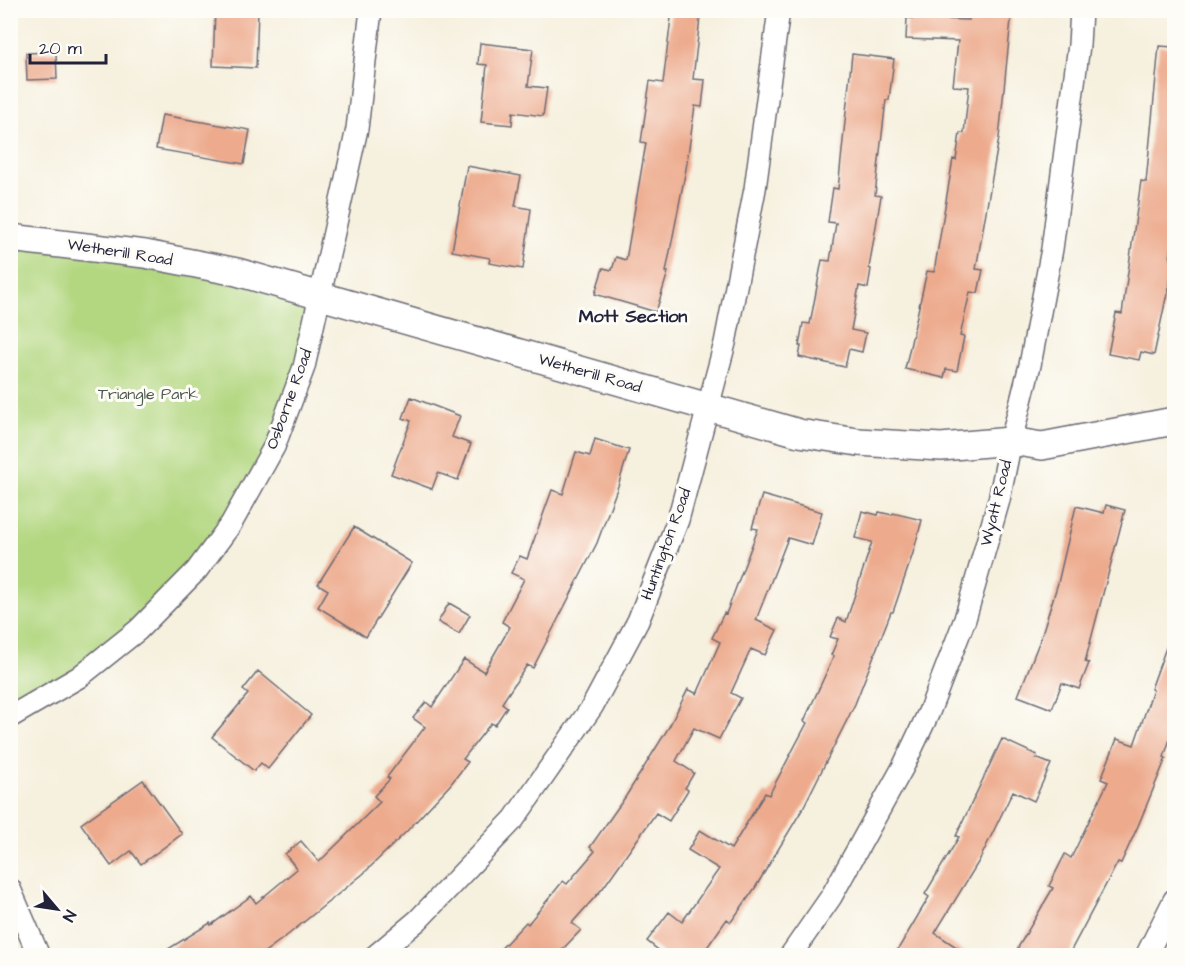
<svg xmlns="http://www.w3.org/2000/svg" width="1185" height="966" font-family="'Architects Daughter',sans-serif">
	<rect width="100%" height="100%" fill="#fdfcf7"/>
	<filter id="ink" filterUnits="userSpaceOnUse"><feTurbulence type="fractalNoise" baseFrequency=".0167" numOctaves="2"/><feDisplacementMap in="SourceGraphic" scale="12" xChannelSelector="R" yChannelSelector="G"/><feConvolveMatrix kernelMatrix="1 2 1 2 8 2 1 2 1" color-interpolation-filters="sRGB"/></filter>
	<filter id="wash" filterUnits="userSpaceOnUse"><feTurbulence type="fractalNoise" baseFrequency=".008" numOctaves="4" result="noise"/><feDisplacementMap in="SourceGraphic" scale="24" xChannelSelector="R" yChannelSelector="G"/><feGaussianBlur stdDeviation="1.35" result="paint"/><feColorMatrix in="noise" values="0 0 0 0 0 0 0 0 0 0 0 0 0 0 0 0 0 1.4 0 .05"/><feComposite in="paint" operator="in"/></filter>
	<g filter="url(#wash)">
		<rect width="100%" height="100%" fill="#f6f0de"/>
		<path fill="#b2d780" stroke="#6a7c5e" stroke-width="1.5" d="M10,238l310,57 -16,72 -76,161 -90,102 -128,87z"/>
		<g id="blocks">
			<path fill="#edaa8d" d="M215,10h43l-2,58 -43,-2z
				M672,10h29l-8,69 12,1 -3,27 -7,-1 -9,63 -20,103h2l-12,40 -61,-18 8,-26 9,2 4,-13 10,3 20,-117 -5,-1 9,-61 13,2z
				M970,10h42l-13,128 -23,131 7,1 -5,23 -8,-1 -10,44 4,1 -7,34 -11,-2 -2,9 -39,-9 22,-98 7,1 19,-113 3,1 4,-27h4l5,-46 -16,-1 5,-45 -52,-2 1,-21 62,2z
				M480,43l53,6 -5,37 19,2 -4,28 -30,-4 -1,13 -31,-3 6,-57 -9,-1z
				M1159,46l15,1v184l-4,28h4l-7,40 -1,-1 -12,57 -13,-3 -2,8 -31,-6 8,-41 6,1 19,-133 5,1z
				M56,52l1,27 -30,1 -1,-27z
				M852,54l42,5 -5,41h-3l-11,95 6,1 -12,72 2,1 -3,19 -9,-2 -8,44 15,3 -4,19 -13,-3 -4,18 -46,-10 2,-11h-2l4,-23 7,1 12,-64 8,1 6,-38 -8,-1 5,-34 5,1z
				M162,115l88,15 -6,34 -88,-15z
				M467,166l54,10 -6,30 16,3 -8,60 -34,-6 1,-5 -38,-7z
				M411,397l49,19 -8,21 19,7 -13,36 -20,-7 -6,16 -41,-15 20,-53 -8,-3z
				M595,439l34,11 -11,36 -21,57 -64,125 -6,-3 -25,38 5,4 -12,18 -4,-2 -28,36 5,3 -18,23 -43,46 -44,43 -74,60 -30,22h-102l53,-33 1,2 40,-29 5,7 41,-34 -12,-15 16,-13 18,21 61,-60 -6,-6 16,-17 -3,-2 38,-50 -12,-9 13,-16 6,5 32,-48 20,13 26,-45 -8,-5 22,-43 -13,-6 9,-17 7,3 25,-69 11,4 13,-42 14,4z
				M762,495l60,17 -10,33 -24,-7 -32,82 21,10 -12,25 -14,-6 -20,44 10,5 -22,41 -25,-11 -18,33 18,12 -9,15 3,2 -19,31 -13,-8 -53,75 -31,35 9,7 -25,26h-62l32,-34 2,2 35,-43 4,3 28,-33 -5,-4 36,-51 43,-69 19,-38 9,5 23,-52 -8,-4 12,-25 2,1 32,-85 -6,-1z
				M1106,505l19,5 -40,152 4,1 -10,26 -17,-6 -10,26 -34,-13 22,-56 18,-57 18,-77 28,7z
				M862,511l16,4 1,-3 13,3 1,-2 29,7 -9,33 -20,59h-2l-36,92 -53,106 -47,78 -24,34 -4,-3 -26,37h-35l-19,-15 22,-29 13,10 37,-53 -31,-19 12,-20 31,19 34,-56 4,2 38,-72 -3,-2 30,-65 -3,-1 7,-16 -8,-2 8,-19 8,4 26,-80 -17,-4z
				M354,527l58,36 -46,74 -48,-30 10,-17 -10,-6z
				M449,603l21,12 -11,19 -21,-12z
				M1172,631h2v96l-10,30 2,1 -28,68 -17,37 -3,-1 -50,94h-55l40,-68 -4,-2 16,-32 6,4 37,-76 -7,-3 16,-40 17,6 19,-55 -2,-1z
				M258,671l53,44 -43,54 -7,-6 -7,8 -42,-34 36,-43 -5,-4z
				M1002,739l35,16 -1,3 15,6 -17,37 -21,-10 -34,70 -44,72 35,23h-76l35,-59 -4,-3 34,-57 -3,-1z
				M143,780l39,54 -41,30 -10,-13 -20,15 -30,-42z"/>
		</g>
	</g>
	<g filter="url(#ink)">
		<use href="#blocks" fill-opacity="0" stroke="#6c6a74" stroke-width="1.5"/>
		<g fill="none" stroke-linecap="round" stroke-linejoin="round">
			<defs>
				<path id="minor" d="M10,717l69,-40 59,-47 59,-60 34,-46 43,-77 30,-80 16,-72 37,-166 14,-119
					M10,889l29,67
					M375,956l43,-36 96,-101 78,-112 46,-86 40,-101 47,-177 30,-154 24,-179
					M790,956l41,-59 72,-130 26,-55 36,-93 34,-119 12,-59 19,-76 22,-116 27,-204 2,-35
					M1146,956l28,-56"/>
				<path id="tertiary" d="M10,238l135,16 92,18 562,161 59,9 83,5 70,-6 31,5 132,-25"/>
			</defs>
			<use href="#minor" stroke="#6c6a74" stroke-width="24"/>
			<use href="#tertiary" stroke="#6c6a74" stroke-width="30"/>
			<use href="#minor" stroke="#fff" stroke-width="21"/>
			<use href="#tertiary" stroke="#fff" stroke-width="27"/>
		</g>
	</g>
	<g text-anchor="middle" dominant-baseline="central" stroke-width="6" stroke-linejoin="round" paint-order="stroke">
		<g font-size="16" fill="#22223b" stroke="#fdfcf7">
			<text transform="translate(120 252) rotate(9)">Wetherill Road</text>
			<text transform="translate(590 373) rotate(16)">Wetherill Road</text>
			<text transform="translate(289 399) rotate(-70)">Osborne Road</text>
			<text transform="translate(996 503) rotate(-76)">Wyatt Road</text>
			<text transform="translate(666 544) rotate(-70)">Huntington Road</text>
		</g>
		<g font-size="16" fill="#4d5850" stroke="#fdfcf7">
			<text x="148" y="394">Triangle Park</text>
		</g>
		<g font-size="18" font-weight="bold" fill="#22223b" stroke="#fdfcf7">
			<text x="633" y="316">Mott Section</text>
		</g>
	</g>
	<rect width="1185" height="966" fill="none" stroke="#fdfcf7" stroke-width="36"/>
	<g transform="translate(57 909) rotate(119)" stroke="#fdfcf7" stroke-width="4.5" paint-order="stroke">
	<path d="M0-4.5L10 22L0 15L-10 22Z" fill="#22223b"/>
	<text y="-9" font-size="16" font-weight="bold" text-anchor="middle" fill="#22223b">N</text>
	</g>
	<path d="M30 54v9h76v-9" fill="none" stroke="#22223b" stroke-width="3"/>
	<text x="39" y="54" font-size="18" fill="#22223b" stroke="#fdfcf7" stroke-width="4.5" paint-order="stroke">20 m</text>
</svg>
